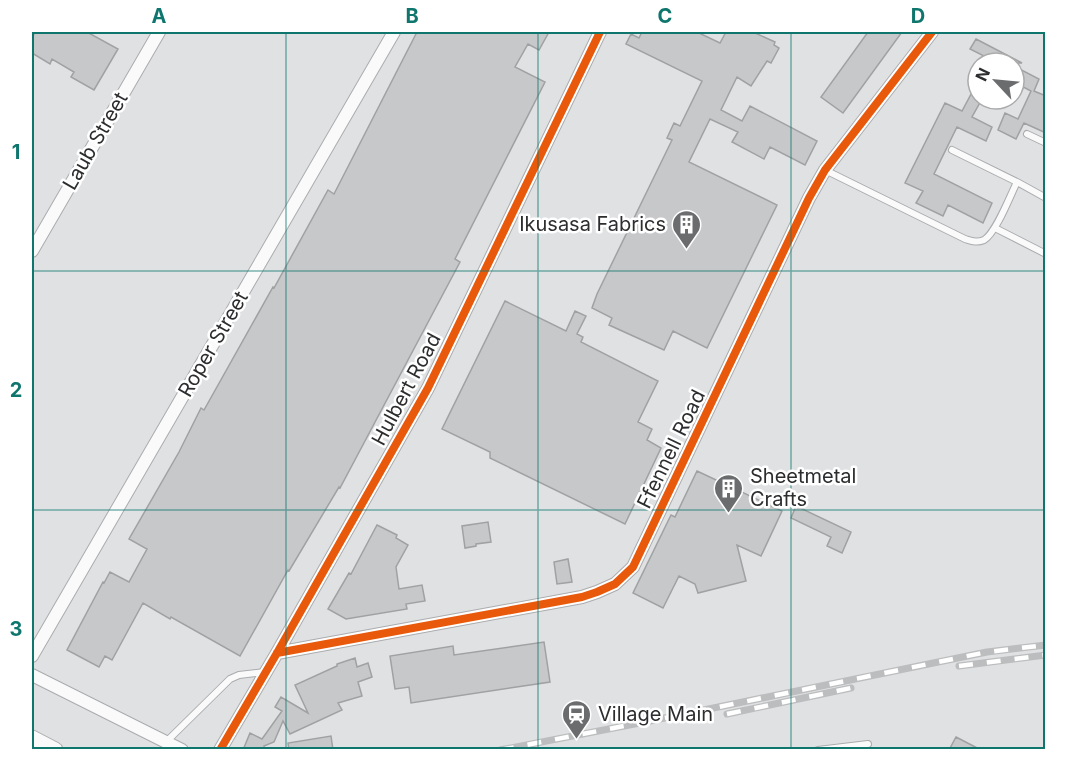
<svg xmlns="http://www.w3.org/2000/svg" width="1077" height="781" font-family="Inter,sans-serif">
	<rect width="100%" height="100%" fill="#dfe1e3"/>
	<path fill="#c7c8ca" stroke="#a0a1a2" stroke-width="1.5" d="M35,32h52l31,17 -24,41 -23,-13 3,-5 -22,-13 -2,5 -18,-11v-15z
		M417,32h132l-10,18 -11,-6 -13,23 30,15 -90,177 5,3 -120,226 -1,-1 -50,84 -1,-1 -48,86 -69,-39 -1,2 -27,-16 -31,57 -7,-4 -6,11 -32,-17 36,-68 1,1 6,-11 19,10 18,-33 -18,-10 50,-87 22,-44 3,2 69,-123 1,1 54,-98 6,4z
		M642,32h55l23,11 6,-11h27l22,10 -1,3 5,3 -8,15 -4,-2 -16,25 -14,-9 -16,33 21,11 8,-15 67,35 -12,24 -35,-18 -6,12 -32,-17 6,-10 -28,-13 -21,43 88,43 -70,143 -34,-17 -9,19 -55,-25 3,-7 -20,-10 5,-14 75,-154 -5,-2 7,-15 6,3 22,-45 -76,-37 5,-10 8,4z
		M868,32h34l-59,81 -22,-16z
		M976,39l46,24h-34l2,-4 -20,-10z
		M1014,66l25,13 -5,12 12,5v37l-22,-10 -8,16 -18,-9 7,-17 13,6 13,-28 -17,-9z
		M978,81v18h4l-10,18 20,10 -6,14 -29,-14 -23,47 58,29 -9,20 -35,-18 -5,11 -27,-13 7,-12 -18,-8 40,-80 17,8z
		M505,301l61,30 9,-20 11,5 -9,18 6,3 -2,5 77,39 -20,41 14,7 -5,11 14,8 -36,76 -135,-66v-6l-48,-23z
		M697,471l85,40 -21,45 -24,-11 9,36 -48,12 -3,-9 -16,-8 -16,32 -30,-15 38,-78 4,2z
		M796,506l55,26 -9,21 -15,-7 4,-9 -40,-19z
		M488,522l3,20 -15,2v2l-11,2 -3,-22z
		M377,525l20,10 -1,3 12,7 -12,22 3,22 23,-4 3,16 -19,3 1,5 -61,10 -18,-10 21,-36 2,1z
		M568,559l4,23 -15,2 -3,-22z
		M544,642l6,40 -139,21 -2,-16 -14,2 -5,-33 63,-10 1,9z
		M355,658l2,9 11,-4 4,14 -14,5 4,14 -24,7 4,7 -52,24 -7,-13 -9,21 -10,4 1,4h-22l7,-17 12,6 20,-28 -7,-4 6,-10 27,16 -13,-28 42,-19v-2z
		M331,736l2,14h-44l-1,-7z
		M956,737l25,13h-32z"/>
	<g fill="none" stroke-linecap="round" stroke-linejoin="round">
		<defs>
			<path id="service" d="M1027,134l19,9
				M952,150l65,32 29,16
				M825,170l140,69c7,2 12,4 19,1 12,-7 26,-44 33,-58
				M995,228l51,26
				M166,742l64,-63 9,-4 26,-3
				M818,750l50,-6"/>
			<path id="minor" d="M32,251l127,-219
				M277,653l305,-56 15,-5 18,-8 18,-17 176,-369 16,-28 107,-138
				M32,656l362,-624
				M32,675l150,75
				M220,750l57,-97 151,-265 172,-356"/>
			<path id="tertiary" d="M32,738l23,12"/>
		</defs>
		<use href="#service" stroke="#abacae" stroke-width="8"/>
		<use href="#minor" stroke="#abacae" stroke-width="14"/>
		<use href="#tertiary" stroke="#abacae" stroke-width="17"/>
		<use href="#service" stroke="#fafafb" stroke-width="6"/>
		<use href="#minor" stroke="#fafafb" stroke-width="12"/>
		<use href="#tertiary" stroke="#fafafb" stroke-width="15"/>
		<defs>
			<path id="rail" d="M959,666l87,-11
				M727,714l124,-26
				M500,750l150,-29 337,-69 59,-7"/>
		</defs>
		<use href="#rail" stroke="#bcbdbe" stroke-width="7"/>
		<use href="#rail" stroke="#fff" stroke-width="4.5" stroke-dasharray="14" stroke-linecap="butt"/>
		<defs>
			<path id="cycleway" d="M277,653l305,-56 15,-5 18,-8 18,-17 176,-369 16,-28 107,-138
				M220,750l57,-97 151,-265 172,-356"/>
		</defs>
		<use href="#cycleway" stroke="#fff" stroke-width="11"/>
		<use href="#cycleway" stroke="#e8590c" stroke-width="8"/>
	</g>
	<path fill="none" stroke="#0f766e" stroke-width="1.5" stroke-opacity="0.55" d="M286,32v718M538,32v718M791,32v718M32,271h1014M32,510h1014"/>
	<defs>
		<symbol id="building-pin" viewBox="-11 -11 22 30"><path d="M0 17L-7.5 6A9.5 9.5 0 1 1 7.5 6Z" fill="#6b6c6e" stroke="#fff"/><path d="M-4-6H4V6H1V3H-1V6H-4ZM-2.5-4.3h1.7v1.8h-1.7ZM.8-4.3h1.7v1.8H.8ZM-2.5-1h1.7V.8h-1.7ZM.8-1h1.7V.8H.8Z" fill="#fff"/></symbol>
		<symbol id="station-pin" viewBox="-11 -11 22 30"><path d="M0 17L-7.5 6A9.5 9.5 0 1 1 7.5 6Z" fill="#6b6c6e" stroke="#fff"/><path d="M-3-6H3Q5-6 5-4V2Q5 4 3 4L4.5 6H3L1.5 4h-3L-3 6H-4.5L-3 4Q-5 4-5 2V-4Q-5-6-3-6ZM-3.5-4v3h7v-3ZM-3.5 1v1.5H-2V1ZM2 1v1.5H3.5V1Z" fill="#fff"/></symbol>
	</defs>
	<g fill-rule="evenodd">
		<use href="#building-pin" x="670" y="208" width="33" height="45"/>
		<use href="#building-pin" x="712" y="472" width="33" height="45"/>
		<use href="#station-pin" x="560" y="698" width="33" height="45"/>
	</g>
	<g text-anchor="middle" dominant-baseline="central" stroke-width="5" stroke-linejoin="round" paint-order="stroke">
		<g font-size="20" fill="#2c2d2f" stroke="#fff">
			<text transform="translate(95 141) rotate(-60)">Laub Street</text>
			<text transform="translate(213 344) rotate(-60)">Roper Street</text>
			<text transform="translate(406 389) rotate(-62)">Hulbert Road</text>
			<text transform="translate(671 449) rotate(-64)">Ffennell Road</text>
		</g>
		<g font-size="20" fill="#2c2d2f" stroke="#fff" text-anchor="start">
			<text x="666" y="224" text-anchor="end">Ikusasa Fabrics</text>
			<text x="750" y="476">Sheetmetal<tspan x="750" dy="23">Crafts</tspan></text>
			<text x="598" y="714">Village Main</text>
		</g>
	</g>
	<rect width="1077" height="781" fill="none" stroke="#ffffff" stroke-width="66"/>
	<g transform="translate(996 81) rotate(296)"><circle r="28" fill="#ffffff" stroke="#ababac" stroke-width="1.5"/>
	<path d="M0-4.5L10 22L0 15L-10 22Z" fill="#6b6c6e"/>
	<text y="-9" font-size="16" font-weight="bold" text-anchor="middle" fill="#2c2d2f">N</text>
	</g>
	<rect x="33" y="33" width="1011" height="715" fill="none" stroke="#0f766e" stroke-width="2"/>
	<g font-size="20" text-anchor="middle" font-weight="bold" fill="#0f766e">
		<text x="159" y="23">A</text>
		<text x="412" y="23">B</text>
		<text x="665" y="23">C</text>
		<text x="918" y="23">D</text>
		<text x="16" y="159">1</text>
		<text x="16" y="397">2</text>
		<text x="16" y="636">3</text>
	</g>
</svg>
